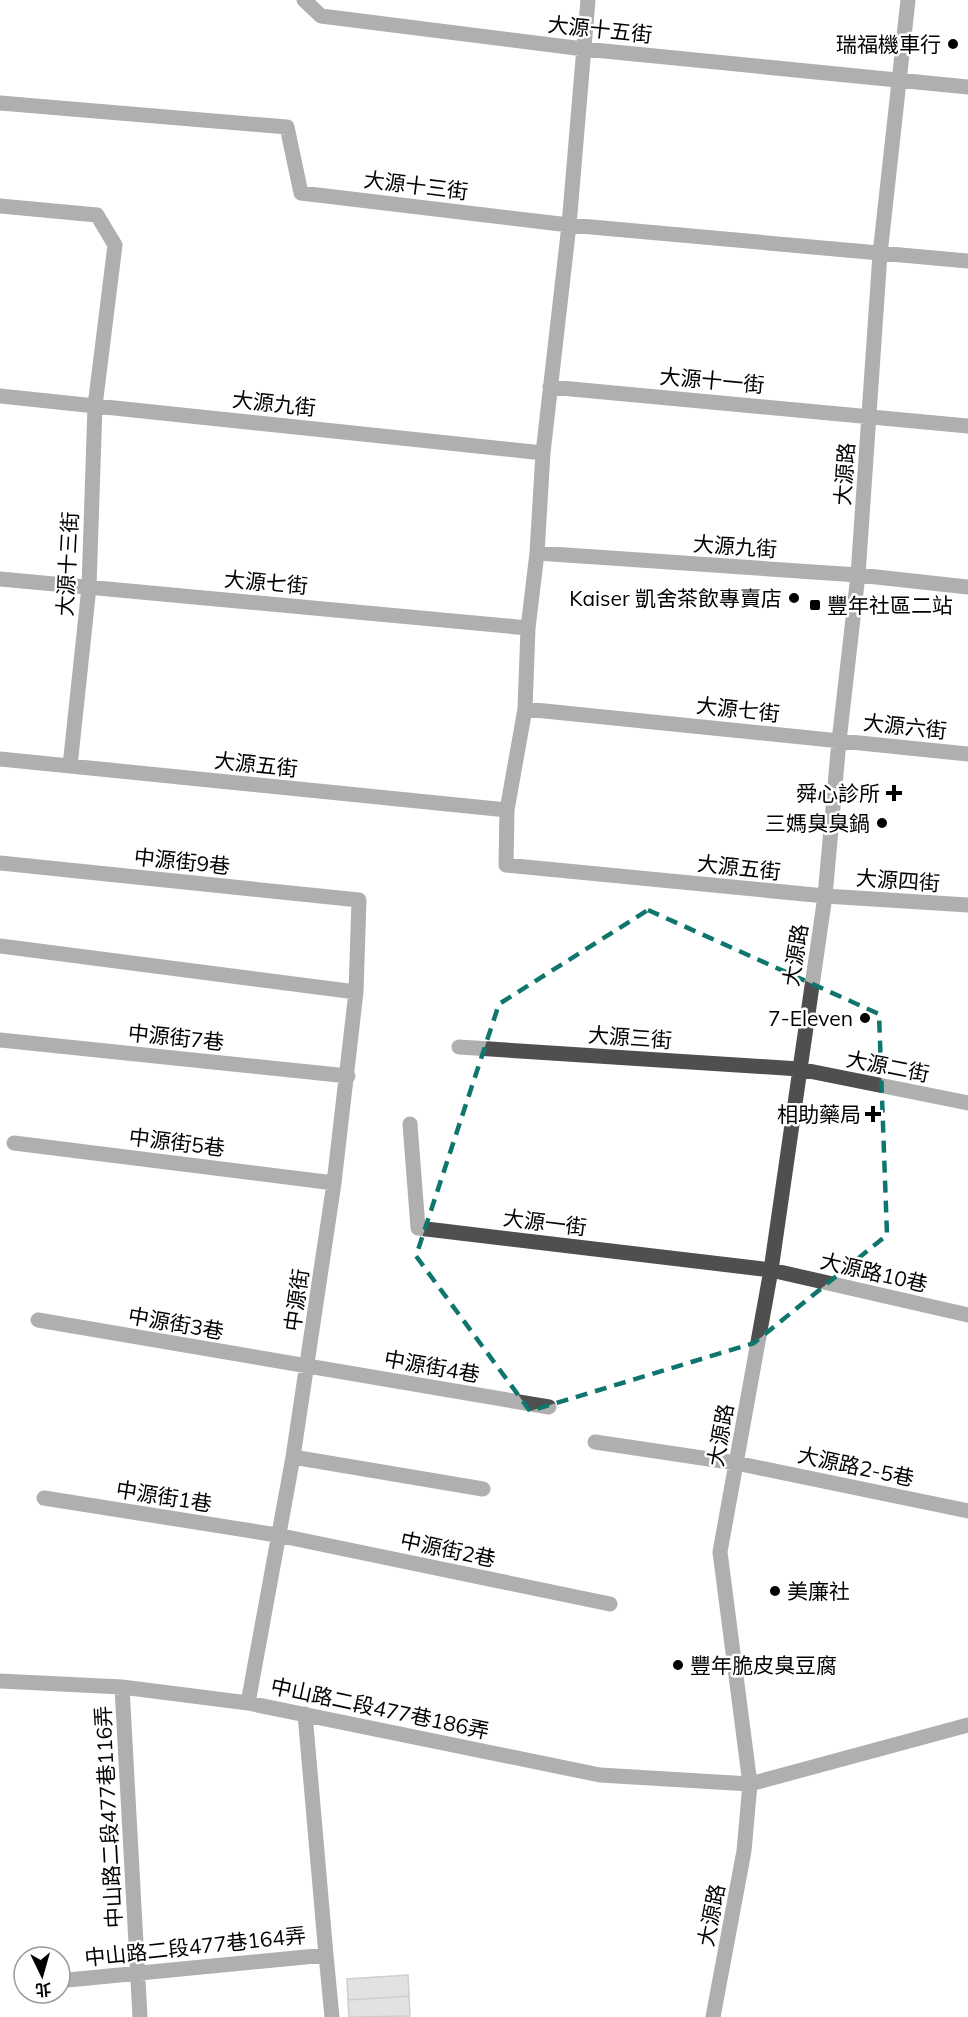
<svg xmlns="http://www.w3.org/2000/svg" width="968" height="2017" font-family="Mulish,'Noto Sans TC',sans-serif">
	<rect width="100%" height="100%" fill="#fff"/>
	<path fill="#bfbfbf" stroke="#939393" stroke-width="1.5" d="M408,1975l1,21 -61,4 -1,-21z
		M409,1996l1,20 -61,1 -1,-17z"/>
	<g fill="none" stroke-linecap="round" stroke-linejoin="round">
		<path stroke="#4f4f4f" stroke-width="15" d="M304,0l17,16 263,33 384,38
			M588,0l-19,225 -26,228 -6,100 -9,75 -3,81 -18,101 -1,55 319,31 143,9
			M0,103l287,24 14,66 268,32 399,36
			M0,206l97,9 18,30 -20,161 -6,181 -19,179
			M550,387l418,39
			M0,396l543,57
			M537,553l321,22 110,12
			M0,579l528,49
			M525,709l443,45
			M0,759l507,51
			M0,863l359,37 -3,92 -22,191 -41,274 -45,246
			M0,946l356,46
			M0,1040l348,36
			M459,1047l340,22 169,34
			M410,1124l8,104 353,42 197,45
			M14,1143l320,40
			M38,1320l511,87
			M595,1442l141,21 232,48
			M293,1457l190,32
			M44,1498l233,37 333,69
			M0,1681l122,6 126,16 352,72 150,9 218,-59
			M122,1687l18,330
			M305,1714l21,241
			M68,1980l258,-25 6,62
			M713,2017l31,-166 6,-67 -30,-232 51,-282 54,-374 14,-155 19,-166 22,-321 28,-254"/>
	</g>
	<path d="M0 0H968V2017H0ZM648,910l231,104 8,221 -133,108 -224,68 -114,-155 83,-252z" fill="#fff" fill-opacity=".55" fill-rule="evenodd"/>
	<path fill="none" stroke="#0f766e" stroke-width="4.5" stroke-dasharray="12 8" stroke-linejoin="round" d="M648,910l231,104 8,221 -133,108 -224,68 -114,-155 83,-252z"/>
	<g fill="#000" stroke="#fff" stroke-width="2">
		<circle cx="953" cy="44" r="6"/>
		<circle cx="794" cy="598" r="6"/>
		<rect x="809" y="599" width="12" height="12" rx="3"/>
		<path d="M891 784h6v6h6v6h-6v6h-6v-6h-6v-6h6z"/>
		<circle cx="882" cy="823" r="6"/>
		<circle cx="865" cy="1018" r="6"/>
		<path d="M870 1105h6v6h6v6h-6v6h-6v-6h-6v-6h6z"/>
		<circle cx="775" cy="1591" r="6"/>
		<circle cx="678" cy="1665" r="6"/>
	</g>
	<g text-anchor="middle" dominant-baseline="central" stroke-width="5" stroke-linejoin="round" paint-order="stroke">
		<g font-size="21" fill="#000" stroke="#fff">
			<text transform="translate(600 29) rotate(6)">大源十五街</text>
			<text transform="translate(416 185) rotate(7)">大源十三街</text>
			<text transform="translate(712 380) rotate(5)">大源十一街</text>
			<text transform="translate(274 403) rotate(6)">大源九街</text>
			<text transform="translate(844 474) rotate(-86)">大源路</text>
			<text transform="translate(735 546) rotate(4)">大源九街</text>
			<text transform="translate(67 564) rotate(-87)">大源十三街</text>
			<text transform="translate(266 582) rotate(5)">大源七街</text>
			<text transform="translate(738 709) rotate(6)">大源七街</text>
			<text transform="translate(905 726) rotate(6)">大源六街</text>
			<text transform="translate(256 764) rotate(6)">大源五街</text>
			<text transform="translate(182 861) rotate(6)">中源街9巷</text>
			<text transform="translate(739 867) rotate(6)">大源五街</text>
			<text transform="translate(898 880) rotate(4)">大源四街</text>
			<text transform="translate(795 955) rotate(-81)">大源路</text>
			<text transform="translate(176 1037) rotate(6)">中源街7巷</text>
			<text transform="translate(630 1037) rotate(4)">大源三街</text>
			<text transform="translate(888 1066) rotate(11)">大源二街</text>
			<text transform="translate(177 1142) rotate(7)">中源街5巷</text>
			<text transform="translate(545 1222) rotate(7)">大源一街</text>
			<text transform="translate(874 1272) rotate(13)">大源路10巷</text>
			<text transform="translate(296 1300) rotate(-82)">中源街</text>
			<text transform="translate(176 1323) rotate(10)">中源街3巷</text>
			<text transform="translate(432 1366) rotate(10)">中源街4巷</text>
			<text transform="translate(720 1435) rotate(-80)">大源路</text>
			<text transform="translate(856 1466) rotate(12)">大源路2-5巷</text>
			<text transform="translate(164 1496) rotate(9)">中源街1巷</text>
			<text transform="translate(448 1549) rotate(12)">中源街2巷</text>
			<text transform="translate(380 1708) rotate(12)">中山路二段477巷186弄</text>
			<text transform="translate(108 1817) rotate(-93)">中山路二段477巷116弄</text>
			<text transform="translate(711 1915) rotate(-79)">大源路</text>
			<text transform="translate(195 1946) rotate(-6)">中山路二段477巷164弄</text>
		</g>
		<g font-size="21" fill="#000" stroke="#fff" text-anchor="end">
			<text x="941" y="44">瑞福機車行</text>
			<text x="782" y="598">Kaiser 凱舍茶飲專賣店</text>
			<text x="827" y="605" text-anchor="start">豐年社區二站</text>
			<text x="880" y="793">舜心診所</text>
			<text x="870" y="823">三媽臭臭鍋</text>
			<text x="853" y="1018">7-Eleven</text>
			<text x="861" y="1114">相助藥局</text>
			<text x="787" y="1591" text-anchor="start">美廉社</text>
			<text x="690" y="1665" text-anchor="start">豐年脆皮臭豆腐</text>
		</g>
	</g>
	<g transform="translate(42 1975) rotate(175)"><circle r="28" fill="#ffffff" stroke="#999999" stroke-width="1.5"/>
	<path d="M0-4.5L10 22L0 15L-10 22Z" fill="#000000"/>
	<text y="-9" font-size="16" font-weight="bold" text-anchor="middle" fill="#000000">北</text>
	</g>
</svg>
